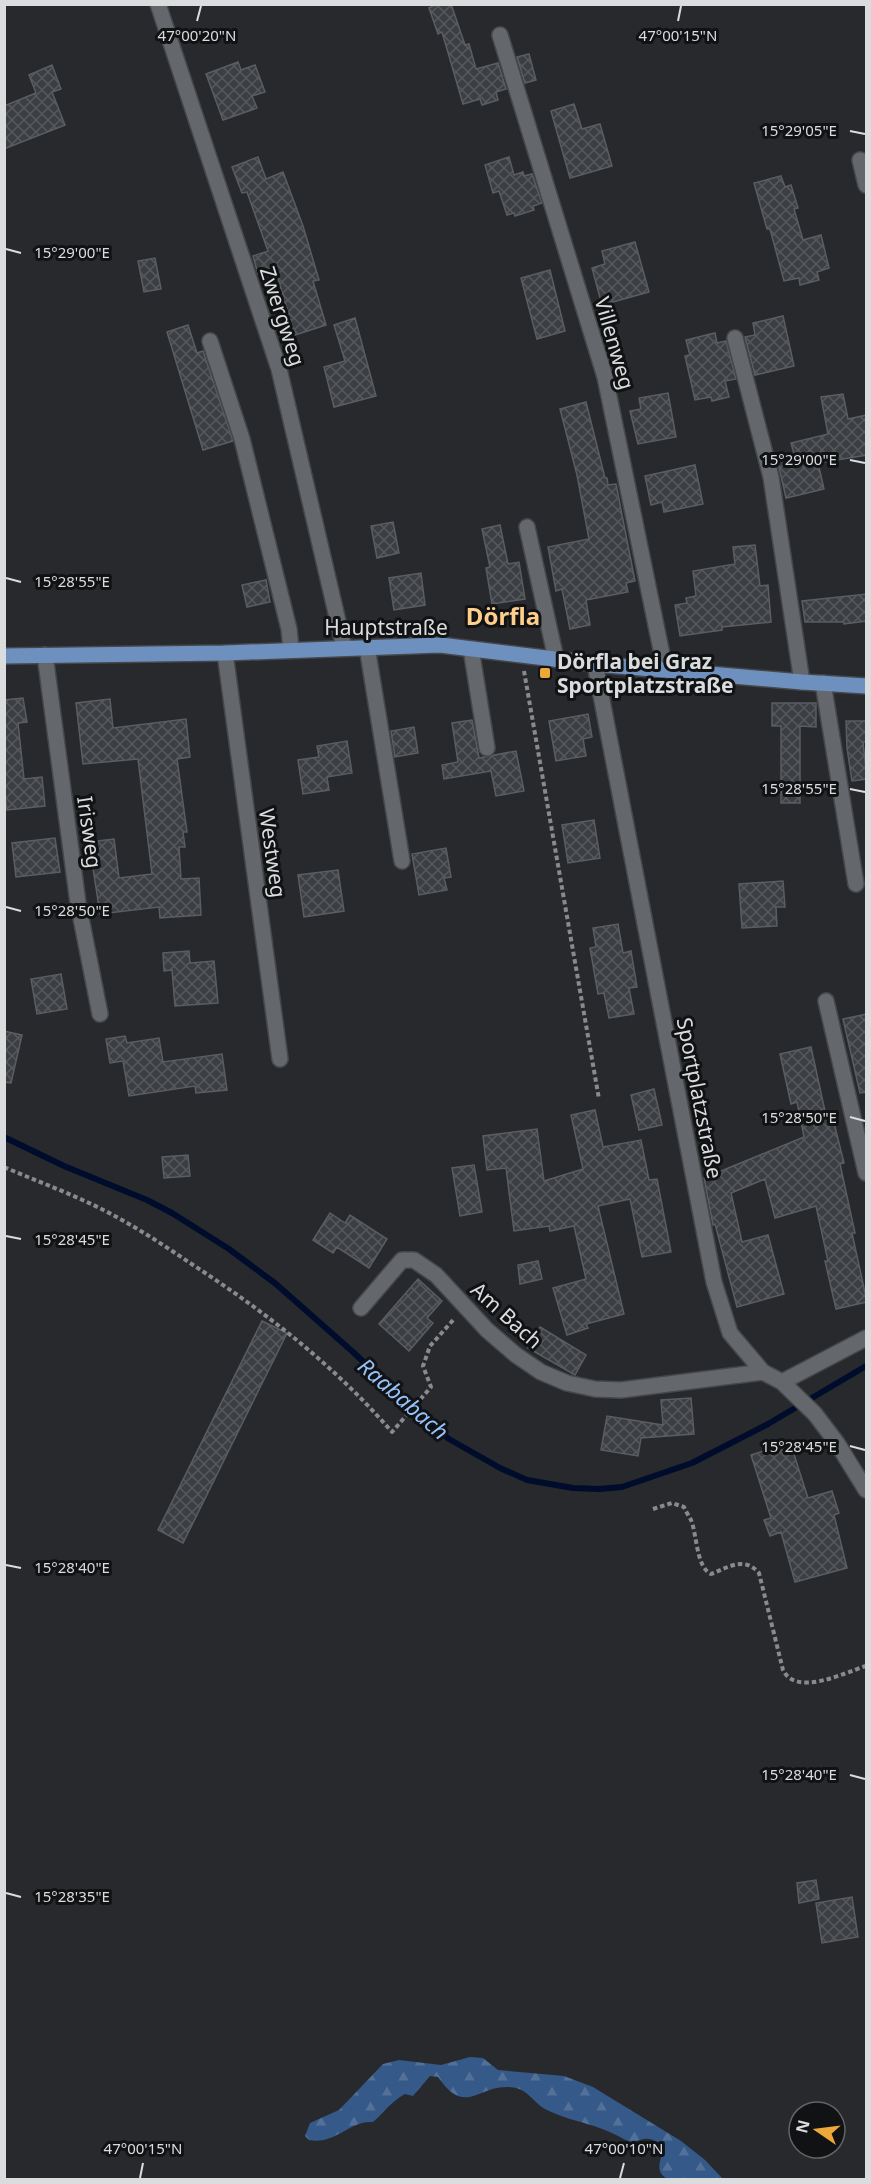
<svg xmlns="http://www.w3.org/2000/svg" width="871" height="2184" font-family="'Noto Sans',sans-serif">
	<defs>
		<pattern id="forest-firs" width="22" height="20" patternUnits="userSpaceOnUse" patternTransform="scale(1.5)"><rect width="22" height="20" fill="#355988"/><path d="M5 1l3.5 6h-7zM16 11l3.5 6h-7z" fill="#527098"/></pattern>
		<pattern id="building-cross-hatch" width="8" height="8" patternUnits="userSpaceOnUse" patternTransform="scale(1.5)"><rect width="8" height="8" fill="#3b3e42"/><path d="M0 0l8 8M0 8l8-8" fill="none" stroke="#57595d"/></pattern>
	</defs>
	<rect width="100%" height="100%" fill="#27292d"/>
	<path fill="url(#forest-firs)" d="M470,2057l13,1 15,12 66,6 29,11 88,54 24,19 18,19h-56c-13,-9 -6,-17 -4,-31 -10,-12 -18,-11 -31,-5 -12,-6 -25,-13 -38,-17 -16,-5 -34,-9 -49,-17 -11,-6 -16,-18 -29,-21 -36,-8 -49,32 -78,-11l-8,-1 -17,20 -8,-2c-16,9 -19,17 -32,28 -24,-2 -37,23 -64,18l-4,-4 5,-13 29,-13 44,-46 16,-4 42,5z"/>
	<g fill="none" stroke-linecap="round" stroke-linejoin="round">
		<path stroke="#000c2c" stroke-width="6" d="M4,1137l60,29 83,34 25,13 57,36 47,35 77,68 74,70 22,17 51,29 27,12 46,8 26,1 23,-2 70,-24 76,-39 98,-58"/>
	</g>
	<path fill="url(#building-cross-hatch)" stroke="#5a5e62" stroke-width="1.5" d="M437,4h14l14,41 4,-1 7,25 22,-6 8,26 -10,3 2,8 -16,5 -2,-6 -17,5 -21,-72 -4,2 -9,-26z
		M529,54l7,26 -11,3 -8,-26z
		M238,62l3,8 14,-5 10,27 -13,4 5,12 -34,12 -17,-46z
		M52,65l9,24 -9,3 13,33 -61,24v-43l32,-13 -7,-18z
		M574,104l8,25 18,-5 12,42 -42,12 -19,-67z
		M258,157l8,22 17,-7 20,54 16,54 -6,1 13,44 -31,10 -20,-66 -17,5 -5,-18 15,-5 -21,-59 -5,1 -10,-26z
		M509,157l5,18 9,-3 1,4 8,-2 10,29 -9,3 1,4 -19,6 -1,-3 -7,2 -8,-24 -6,2 -8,-28z
		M781,176l4,11 6,-2 7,23 -4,1 9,31 18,-5 8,33 -12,4 2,8 -19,5 -1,-7 -15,3 -14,-52h-3l-13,-46z
		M635,242l14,50 -47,13 -10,-37 13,-4 -3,-13z
		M155,258l6,31 -17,3 -6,-31z
		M550,270l15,61 -28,8 -16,-61z
		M783,316l11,50 -39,9 -10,-38 10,-2 -2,-12z
		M355,318l21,78 -42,11 -10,-40 21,-6 -11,-36z
		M188,325l9,28 6,-2 30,90 -30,9 -36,-118z
		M715,333l2,10 9,-2 10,38 -11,2 4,16 -17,4 -1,-4 -16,3 -10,-44 5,-1 -4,-15z
		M668,393l8,44 -38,7 -8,-33 11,-2 -2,-11z
		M843,394l5,25 19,-4v40l-49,8 6,26 -38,9 -9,-40 17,-4 -3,-11 37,-9 -7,-37z
		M586,402l19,76h2l1,7 8,-1 19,97 -9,2 2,9 -42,8 4,25 -20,4 -8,-40 -6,2 -8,-44 41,-8 -12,-64 -17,-66z
		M695,465l8,39 -39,8 -2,-10 -11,3 -6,-29z
		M393,522l6,31 -22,5 -6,-32z
		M500,525l8,39 11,-2 6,37 -33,5 -6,-36 4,-1 -8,-38z
		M755,545l5,41 8,-1 3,37 -49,5v3l-42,6 -5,-31 12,-2 -1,-5 10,-2 -3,-25 42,-7 -2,-17z
		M421,573l4,32 -31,5 -5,-32z
		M266,580l4,22 -23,5 -5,-22z
		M867,594v27l-23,3v-2h-39l-3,-21z
		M23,698l4,24 -9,1 6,56 18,-2 3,29 -38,4 -3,-21v-89z
		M110,699l3,29 73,-9 4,38 -13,2 10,73h-4l2,15h-6l2,32 18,-1 2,37 -41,3 -1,-11 -59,7 -11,-72 25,-3 5,39 33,-4 -14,-115 -55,5 -7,-61z
		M772,703h44v24l-16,-1v77h-19v-77h-9z
		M588,714l4,23 -9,2 3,17 -30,5 -7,-40z
		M472,720l7,38 37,-7 8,40 -28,5 -5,-25 -47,8 -2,-14 16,-3 -6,-39z
		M846,721h21v21h-4l4,37 -15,2 -5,-33z
		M414,727l4,26 -23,4 -4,-26z
		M347,741l5,32 -25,4 2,13 -26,4 -5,-34 21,-3 -2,-11z
		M594,820l6,38 -32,5 -6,-38z
		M55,838l5,34 -44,5 -4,-34z
		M446,848l5,29 -7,1 3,12 -28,5 -7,-41z
		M338,870l6,41 -40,6 -6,-42z
		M783,881l2,26h-9l1,19 -35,2 -3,-44z
		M618,924l5,29 8,-2 6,36 -8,1 5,26 -25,4 -5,-25 -6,1 -8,-46 6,-1 -3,-19z
		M189,951l1,12 24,-2 4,42 -43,3 -3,-36 -8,1 -1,-18z
		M61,974l6,35 -30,5 -6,-35z
		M867,1014v78l-7,1 -17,-74z
		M4,1031l18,4 -11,48 -7,-1z
		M125,1036l2,7 32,-5 4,24 59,-8 5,36 -31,3 -1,-7 -66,10 -6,-35 -13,2 -4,-24z
		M811,1047l15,69 6,-1 12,48 -4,1 15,69h-3l15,69 -31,7 -11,-48h3l-12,-55 -41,12 -10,-39 -34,14 11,49 26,-7 16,59 -47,13 -22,-83 -2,1 -9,-47 100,-41 -7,-35 -6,2 -11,-50z
		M654,1089l8,36 -23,5 -8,-35z
		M595,1110l8,37 38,-7 8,40 8,-1 14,73 -29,5 -12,-58 -32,7 26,108 -38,10 2,4 -21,7 -14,-47 33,-9 -12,-53 -24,5 -1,-5 -35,5 -8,-63 -19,2 -4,-34 54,-7 7,52 39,-12 -12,-54z
		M188,1155l2,21 -26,2 -2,-21z
		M474,1165l8,47 -22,4 -8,-48z
		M330,1213l15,10 5,-8 37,24 -18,29 -32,-21 -4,6 -20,-13z
		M538,1261l4,18 -22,5 -2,-19z
		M418,1279l24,22 -15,17 6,5 -24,28 -30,-27z
		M262,1321l25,12 -104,210 -25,-13z
		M540,1327l46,28 -11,20 -47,-27z
		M691,1398l3,36 -53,4 -3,18 -37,-6 6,-34 56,9 -2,-25z
		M790,1442l18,56 24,-7 7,22 -5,2 13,53 -52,14 -14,-50 -11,4 -6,-16 7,-2 -20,-63z
		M816,1880l3,19 -20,4 -2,-20z
		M852,1897l6,40 -36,6 -6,-40z"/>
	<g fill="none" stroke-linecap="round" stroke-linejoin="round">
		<defs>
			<path id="minor" d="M158,4l121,365 65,278
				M500,35l105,342 60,292
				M860,160l6,25
				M735,338l36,139 31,205
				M210,341l32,98 47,190 2,20
				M527,527l29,132
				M367,647l35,214
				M471,649l16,99
				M225,653l55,406
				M45,655l33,248 22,111
				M595,664l119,618 16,51 33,39 19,10 33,32 22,29 29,47
				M823,683l33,201
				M826,1001l40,172
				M361,1308l41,-48h12l22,15 51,55 29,25 25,17 26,11 28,6 26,1 142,-18
				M782,1382l84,-44"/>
			<path id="major" d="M4,656l221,-3 215,-8 155,19 207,18 64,4"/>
		</defs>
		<use href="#minor" stroke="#45474a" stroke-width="18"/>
		<use href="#major" stroke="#45474a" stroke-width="18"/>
		<path stroke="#888a8d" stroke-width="4" stroke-dasharray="4.5 3" stroke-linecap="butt" d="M524,671l75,428
			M4,1167c37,16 74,29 109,48 26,14 52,31 77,48 74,48 143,101 202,169l39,-45 -8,-21 7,-20 25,-28
			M653,1509l19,-6 12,4c2,5 5,9 7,13 6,14 5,47 20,54 18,-7 33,-18 48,-1l24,97c13,27 61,3 83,-4"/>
		<use href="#minor" stroke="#64676c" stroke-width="15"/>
		<use href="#major" stroke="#6e90bf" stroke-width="15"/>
	</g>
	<path fill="none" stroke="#dadcde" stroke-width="2" d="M197,21l4,-15M678,21l3,-15M850,131l15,3M6,249l15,4M850,460l15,3M6,578l15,4M850,789l15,3M6,907l15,4M850,1117l15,4M6,1236l15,3M850,1446l15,4M6,1565l15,3M850,1775l15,4M6,1893l15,4M140,2178l3,-15M620,2178l4,-15"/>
	<rect fill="#eba93a" stroke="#111214" stroke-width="2" x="539" y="667" width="12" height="12" rx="3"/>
	<g text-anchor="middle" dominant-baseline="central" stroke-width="6" stroke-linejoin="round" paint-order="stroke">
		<g font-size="21" fill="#dadcde" stroke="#111214">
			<text transform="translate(283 316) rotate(72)">Zwergweg</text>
			<text transform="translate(615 343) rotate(74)">Villenweg</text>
			<text x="386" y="627">Hauptstraße</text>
			<text transform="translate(90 832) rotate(82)">Irisweg</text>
			<text transform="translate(273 853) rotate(82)">Westweg</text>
			<text transform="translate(700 1098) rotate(79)">Sportplatzstraße</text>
			<text transform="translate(507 1315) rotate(42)">Am Bach</text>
		</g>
		<g font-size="21" font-weight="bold" fill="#dadcde" stroke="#111214" text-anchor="start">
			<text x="557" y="661">Dörfla bei Graz<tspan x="557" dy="24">Sportplatzstraße</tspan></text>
		</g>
		<g font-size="22" font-style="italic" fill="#96c1fa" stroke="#111214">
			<text transform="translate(404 1398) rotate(41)">Raababach</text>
		</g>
		<g font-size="24" font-weight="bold" fill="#fecf8c" stroke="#111214">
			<text x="503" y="615">Dörfla</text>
		</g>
	</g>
	<g font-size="15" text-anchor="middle" fill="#dadcde" stroke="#111214" stroke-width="6" stroke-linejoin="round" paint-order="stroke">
		<text x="197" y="41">47°00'20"N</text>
		<text x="678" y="41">47°00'15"N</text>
		<text x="799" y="136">15°29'05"E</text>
		<text x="72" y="258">15°29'00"E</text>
		<text x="799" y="465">15°29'00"E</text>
		<text x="72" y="587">15°28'55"E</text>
		<text x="799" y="794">15°28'55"E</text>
		<text x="72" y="916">15°28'50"E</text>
		<text x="799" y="1123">15°28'50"E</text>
		<text x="72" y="1245">15°28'45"E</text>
		<text x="799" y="1452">15°28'45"E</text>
		<text x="72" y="1573">15°28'40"E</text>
		<text x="799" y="1780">15°28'40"E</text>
		<text x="72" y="1902">15°28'35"E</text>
		<text x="143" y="2154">47°00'15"N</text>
		<text x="624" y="2154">47°00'10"N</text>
	</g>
	<rect width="871" height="2184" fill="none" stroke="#dadcde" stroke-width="12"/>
	<g transform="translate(817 2130) rotate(284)"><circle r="28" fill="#111214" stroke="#616365" stroke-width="1.5"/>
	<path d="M0-4.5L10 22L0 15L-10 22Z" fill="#eba93a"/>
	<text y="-9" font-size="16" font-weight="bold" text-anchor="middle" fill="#dadcde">N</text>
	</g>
</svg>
